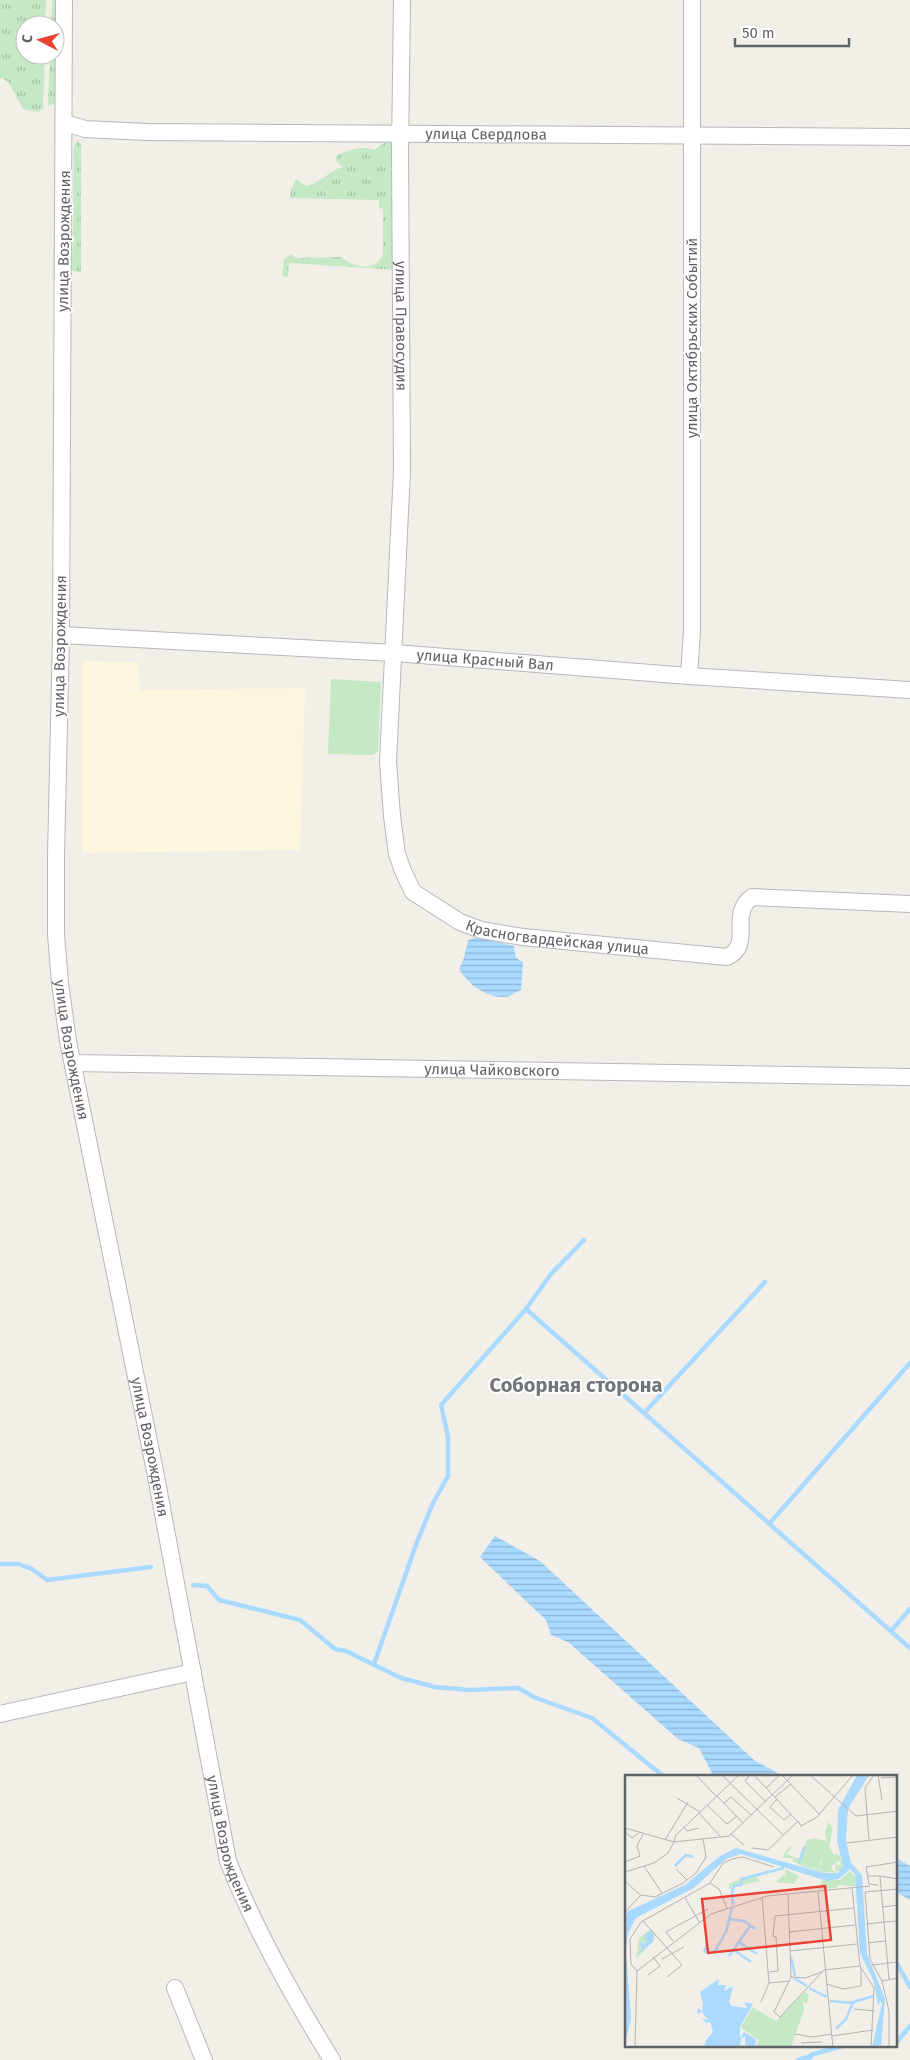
<svg xmlns="http://www.w3.org/2000/svg" width="910" height="2060" font-family="'Fira Sans',sans-serif">
	<defs>
		<pattern id="grass-tufts" width="24" height="20" patternUnits="userSpaceOnUse" patternTransform="scale(1.25)"><rect width="24" height="20" fill="#c5e8c5"/><path d="M3 7l-1-3M5 7V3M7 7l1-3M15 17l-1-3M17 17v-4M19 17l1-3" fill="none" stroke="#a3c0a4"/></pattern>
		<pattern id="water-rules" width="6" height="5" patternUnits="userSpaceOnUse" patternTransform="scale(1.25)"><rect width="6" height="5" fill="#aadaff"/><path d="M0 2.5h6" fill="none" stroke="#8eb4d2"/></pattern>
	</defs>
	<rect width="100%" height="100%" fill="#f1efe8"/>
	<path fill="#fef7e0" d="M82,661l56,1 2,28 165,-2 -5,162 -218,3z"/>
	<path fill="url(#grass-tufts)" d="M0,0h46l-1,25h-20v30h20l-2,54 -5,3 -15,-3 -14,-26 -7,-5 -2,1z
		M52,0h4v103l-8,3 2,-51h5v-30h-4z
		M77,141l4,3v128l-9,-1 2,-126z
		M384,143h6l7,5v122l-108,-7 -1,14 -6,-1 2,-17 7,-5 5,4 46,-1c8,9 28,14 37,4l4,-7v-45l-4,-1v-8l-89,-2 1,-9 5,-10 10,7c18,-4 22,-16 37,-19l-7,-6 1,-6c12,-4 24,-11 37,-5z"/>
	<path fill="#c5e8c5" d="M331,679l50,3 -3,69 -5,4 -45,-1z"/>
	<path fill="url(#water-rules)" d="M478,937l36,9 2,12 7,4 -2,28c-5,2 -11,7 -15,7 -20,1 -37,-12 -47,-28l5,-11 4,-18z
		M495,1536l45,25 214,199 29,16 -70,-1 -14,-27 -21,-9 -110,-97 -17,-7 -5,-15 -66,-63z
		M896,1858l14,8v34l-14,-8z"/>
	<g fill="none" stroke-linecap="round" stroke-linejoin="round">
		<path stroke="#aadaff" stroke-width="4.5" d="M526,1309l384,339
			M645,1412l120,-130
			M769,1524l141,-161
			M0,1564h19l13,5 15,11 104,-13
			M193,1585l14,1 12,14 81,20 35,29 11,2 55,27 34,9 35,3 48,-2 18,10 56,20 71,58
			M891,1631l19,-22
			M374,1664l43,-122 16,-39 15,-27v-40l-7,-31 85,-96 25,-35 33,-34
			M896,1962l14,25
			M896,2043l14,-17
			M798,2060l13,-4
			M809,2060l2,-5 31,-9"/>
		<defs>
			<g id="minor">
				<path id="s1" d="M64,0l-3,635 -5,222v77l4,49 8,58 87,430 73,390c27,69 65,136 104,199"/>
				<path id="s2" d="M402,0l-2,151 2,319 -14,292 4,54 5,38 6,17 10,21 47,30 21,8 42,7 204,20c27,-12 1,-43 25,-60l158,7"/>
				<path id="s3" d="M65,123l20,6 62,3 763,5"/>
				<path id="s4" d="M61,635l334,18 294,23 221,14"/>
				<path d="M689,676l3,-45v-631"/>
				<path id="s5" d="M73,1063l837,14"/>
				<path d="M0,1714l193,-42"/>
				<path d="M175,1988l29,72"/>
			</g>
		</defs>
		<use href="#minor" stroke="#b5b8bc" stroke-width="18"/>
		<use href="#minor" stroke="#fff" stroke-width="16"/>
	</g>
	<g text-anchor="middle" dominant-baseline="central" stroke-width="4" stroke-linejoin="round" paint-order="stroke">
		<g font-size="15" fill="#5f6368" stroke="#fff">
			<text stroke="none"><textPath href="#s3" startOffset="422">улица Свердлова</textPath></text>
			<text transform="translate(64 241) rotate(-89)">улица Возрождения</text>
			<text stroke="none"><textPath href="#s2" startOffset="326">улица Правосудия</textPath></text>
			<text transform="translate(692 338) rotate(-90)">улица Октябрьских Событий</text>
			<text transform="translate(60 646) rotate(-89)">улица Возрождения</text>
			<text stroke="none"><textPath href="#s4" startOffset="425">улица Красный Вал</textPath></text>
			<text stroke="none"><textPath href="#s2" startOffset="1051">Красногвардейская улица</textPath></text>
			<text stroke="none"><textPath href="#s1" startOffset="1051">улица Возрождения</textPath></text>
			<text stroke="none"><textPath href="#s5" startOffset="419">улица Чайковского</textPath></text>
			<text stroke="none"><textPath href="#s1" startOffset="1456">улица Возрождения</textPath></text>
			<text stroke="none"><textPath href="#s1" startOffset="1861">улица Возрождения</textPath></text>
		</g>
		<g font-size="20" font-weight="bold" fill="#70757a" stroke="#fff">
			<text x="576" y="1385">Соборная сторона</text>
		</g>
	</g>
	<g transform="translate(625 1775)">
		<rect width="272" height="272" fill="#f1efe8"/>
		<path d="M203,47l5,6 -4,19 5,8 4,-1 4,7v7l-5,-1 4,-4 -3,-3 -5,5 -10,-8 -3,7 2,5 7,2 2,-3 5,5 -33,-8 -9,-7h-11l1,-4 5,-7 3,-1 -6,8 14,5 3,-12 9,-9 15,3 -2,-7zM225,96l5,6 1,9 -19,-1v3l-19,1 4,-9h18zM131,101l4,5 -19,4v-4l-1,4h-6l-2,6 -3,-3v-4l9,-4zM26,154l6,7 -12,-2 2,7 -3,4v-3l-4,2 2,4 -4,4 19,-15 -21,22 3,-21z" fill="#c5e8c5"/>
		<path d="M198,81l10,8 -4,8 6,-1 1,-10 2,6 4,1 -2,3 -17,2 -21,-7 -10,-5 2,-3 9,7 17,5zM160,94l14,7 -5,8 -18,-2 8,-7 2,3z" fill="#c5e8c5"/>
		<path d="M180,217l4,3 -2,8 -4,-1 1,8 -13,37h-36l4,-7 -18,-12 11,-21 24,14z" fill="#c5e8c5"/>
		<path d="M182,64l16,3 -4,24 -19,-4z" fill="#c5e8c5"/>
		<path d="M232,0h12l-21,34 -2,31 5,23 11,12 5,79 18,45 -4,48h-9l10,-43 -2,-3 -2,5 -4,-24 -14,-29 -5,-79 -5,-5 -11,10 -12,2 -86,-27 -15,5 -32,29 -58,30 -8,15 -2,18 5,68 -6,25v-127l3,-6 57,-26 35,-29 16,-8 87,25h15l5,-7 -6,-25 1,-31zM25,156l4,5 -1,6 -14,11 3,-5 -2,-5 3,-1 1,3 3,-4 -3,-5zM94,204l-1,6h8l-2,6 9,-5 -4,16 3,4 15,2 -3,-6 9,2 -13,23v11l4,-6 12,7 -1,8h-10v-11l-4,3 -1,8h-36l2,-7 7,-8 -3,-10 -4,1 -4,-5 6,2 -2,-3 -4,-5 -3,1 2,2 -4,-2 1,-5 4,3 1,-7 -3,-12z" fill="#aadaff"/>
		<path fill="none" stroke="#aadaff" stroke-width="2.5" d="M174,88l5,-16M50,91l11,-11 7,2M108,130l-1,-13 2,-6 7,-1v-6l43,-11M103,144l16,2 11,8M114,167l18,12M109,175l17,12M79,178l2,-6 4,6 5,-2 11,-19 6,-24M104,181l21,-30M166,182l4,19M169,203l13,8M184,213l18,9M205,226l22,2M211,254l10,-10 7,-17 21,-6"/>
		<path fill="none" stroke="#b3b3b1" stroke-width="1" d="M71,0l20,21M97,0l61,60M125,0l-5,6 20,20M129,0l43,46M157,0l38,40M185,0l46,41 42,-5M253,0l4,25M256,3l17,-1M141,13l14,-13M92,21l26,27M150,22l16,-13M52,23l23,14M152,24l-7,8 14,13 7,-6M99,28l7,-6 20,18M82,30l20,19 10,-8M74,38l21,23M59,52l3,4 12,-3M0,53l49,14 2,-7 63,-60M0,57l7,6 7,-5M106,59l13,11M40,65l23,-38M244,65l-4,-52 9,-13M222,68l51,-6M127,73l16,2 30,-29 3,5 16,-9 36,-42M0,87l15,-6 -3,-10 6,-12M19,91l18,27M51,94l11,11M0,97l29,-9 14,-10 6,-11 55,-6 64,-61M242,101h13l4,46 14,-1M255,101l18,3M0,106l15,14M85,108l9,6 8,19M253,110l-9,-1 -3,-17 32,-5M227,112l8,79 14,22 -3,60M193,116l15,157M163,119l3,83 -17,35 6,5 44,-47 36,-4M60,123l15,25M258,132l15,-2M0,137l16,-17 14,2 28,-14 13,-10 10,-16 -3,-18M18,146l39,44 -15,12M242,149l17,-2 5,57M164,157l66,-7M48,166l-7,-9 42,-23M243,168l17,-2M165,176l67,-7M37,184l22,-12M247,190l26,-3M12,196l-6,-7 -1,-25 11,-17 69,-39 13,-20 9,-4 11,-2 31,10M144,197l9,-1 -2,-34 -3,-1 2,-20 79,-8M23,200l12,-9 -7,-9M166,202l14,1 17,-6M257,206l16,-3M144,208l21,-2M202,209l16,5 18,-3v-18M136,227l8,-19 -7,-86M229,234l21,2M170,259l17,3 20,-3M207,261l41,-6M176,268l21,-1M10,273l2,-77 74,-57 56,-18 103,-10M264,273v-37l-7,-30 -12,-22 -5,-67 33,-3"/>
		<path fill="#ea4335" fill-opacity="0.15" stroke="#ea4335" stroke-width="2.5" d="M200,111l6,54 -123,13 -6,-54z"/>
		<rect width="272" height="272" fill="none" stroke="#5f6368" stroke-width="2.5"/>
	</g>
	<g transform="translate(40 40) rotate(276)"><circle r="24" fill="#ffffff" stroke="#bfc1c3"/>
	<path d="M0-4L9 19L0 12L-9 19Z" fill="#ea4335"/>
	<text y="-8" font-size="14" font-weight="bold" text-anchor="middle" fill="#5f6368">С</text>
	</g>
	<path d="M735 38v8h114v-8" fill="none" stroke="#5f6368" stroke-width="2.5"/>
	<text x="742" y="38" font-size="15" fill="#5f6368" stroke="#ffffff" stroke-width="4" paint-order="stroke">50 m</text>
</svg>
